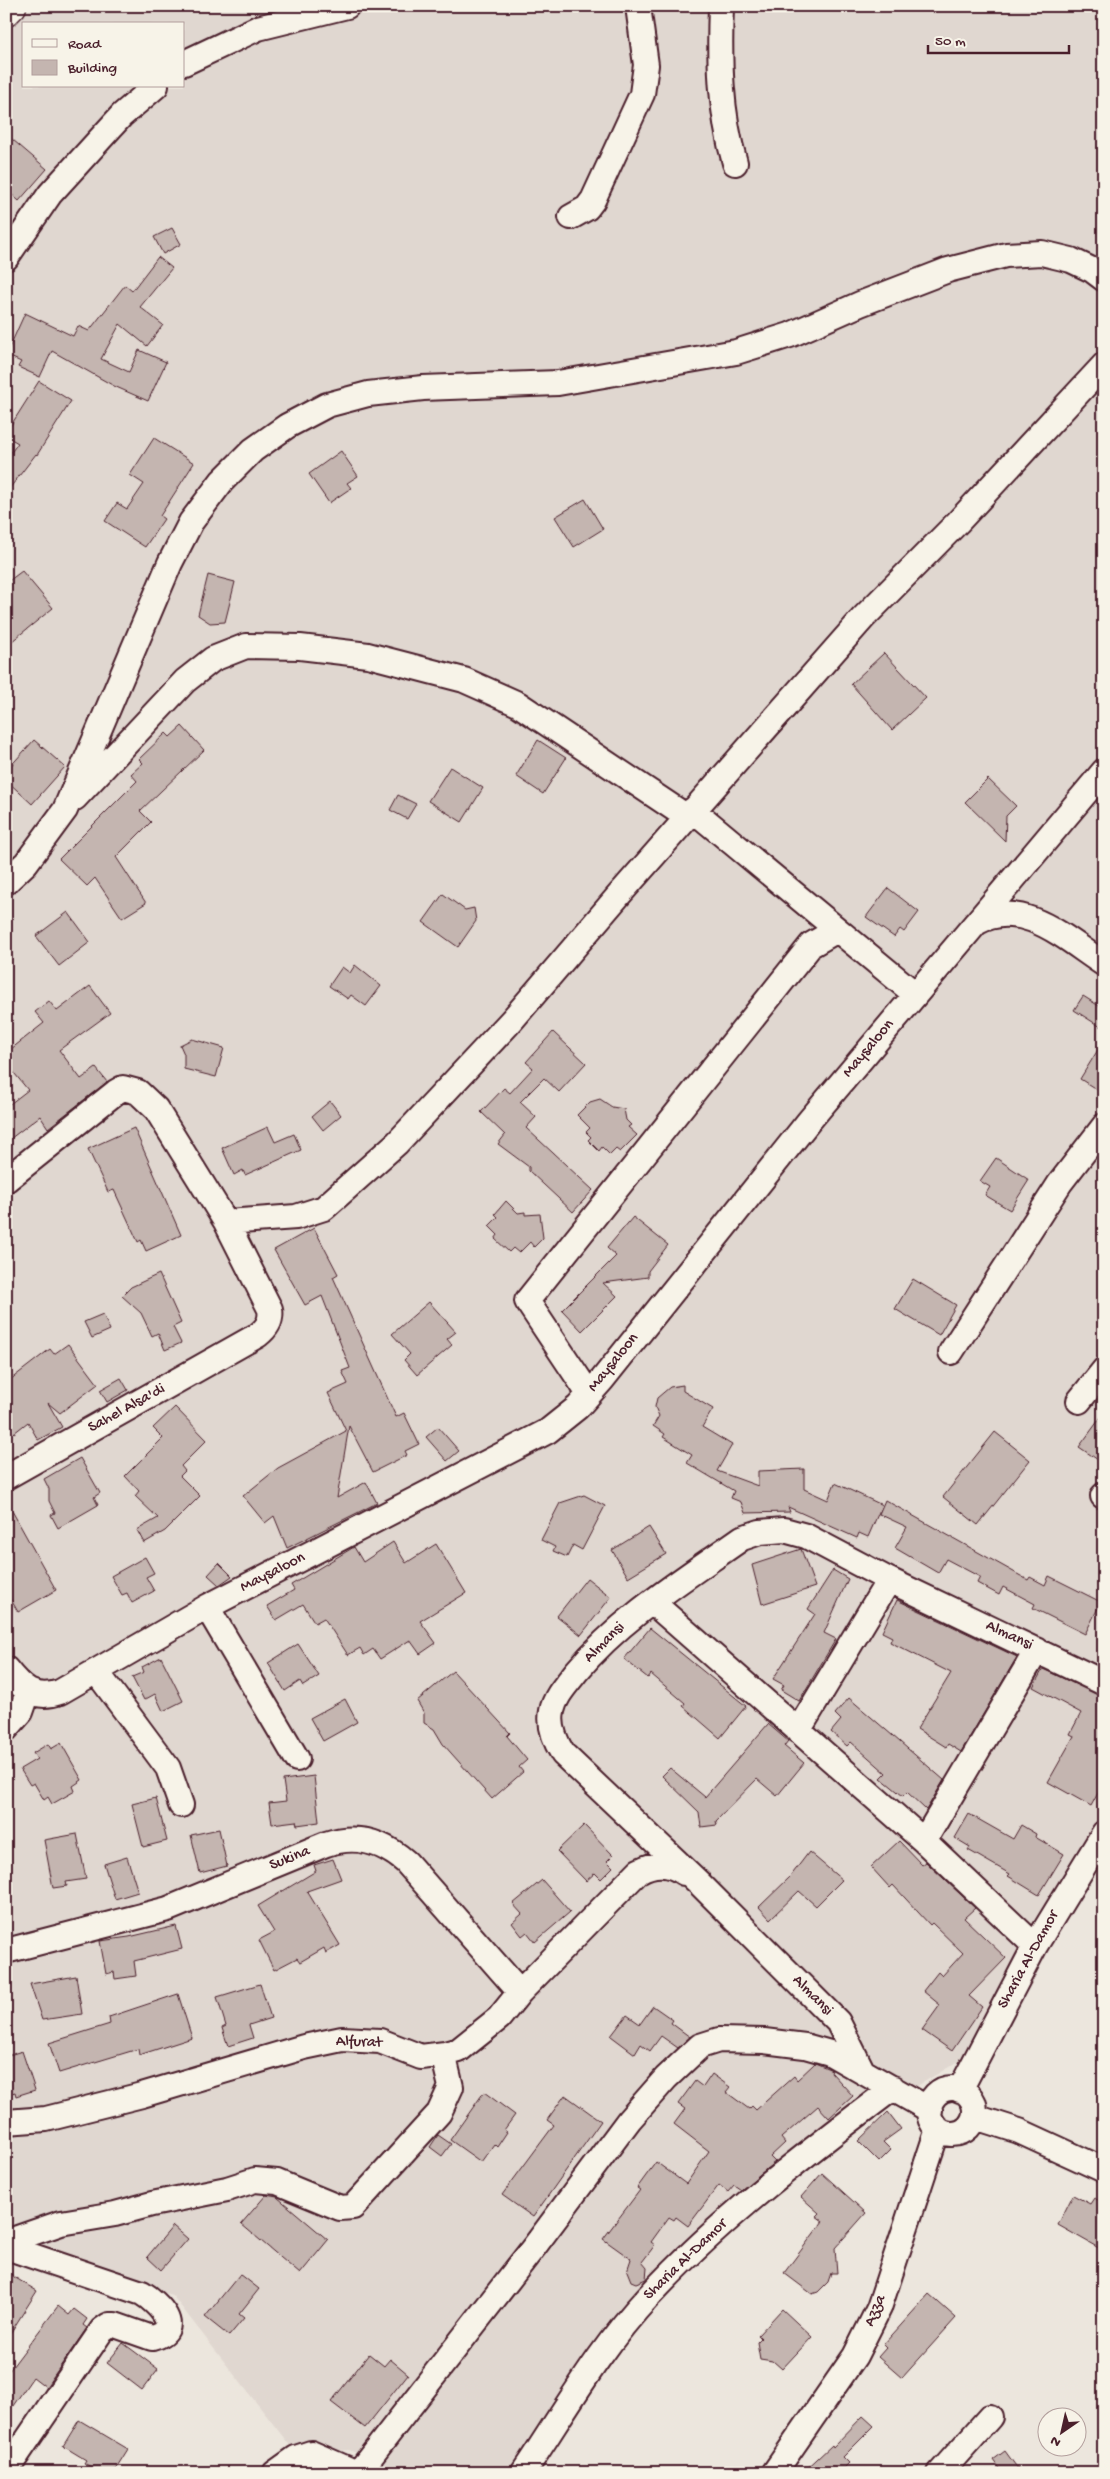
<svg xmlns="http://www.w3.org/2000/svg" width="1110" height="2479" font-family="'Gochi Hand',sans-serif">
	<rect width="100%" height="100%" fill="#ece6dd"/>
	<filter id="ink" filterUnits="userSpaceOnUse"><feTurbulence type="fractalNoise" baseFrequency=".02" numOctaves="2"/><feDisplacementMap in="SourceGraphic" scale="10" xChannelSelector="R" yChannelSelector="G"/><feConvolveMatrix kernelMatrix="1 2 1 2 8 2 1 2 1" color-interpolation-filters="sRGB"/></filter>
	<g filter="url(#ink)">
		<path fill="#e0d7d0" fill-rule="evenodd" d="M34,6h1070v1803l-140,249 -189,113 -114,106 -134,196h-135l-8,-9 -35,-14 -54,2 -123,-157 -166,-53v-2210l15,-16zM24,24h160v62h-160z"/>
		<path fill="#c4b5b0" stroke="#4a1f2b" d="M6,134l41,35 -28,32 -13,-12z
			M172,228l9,16 -18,10 -9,-17z
			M158,257l14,11 -32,39 23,18 -16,21 -27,-22 -19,35 28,13 10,-22 27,12 -18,39 -34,-15 -62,-35 -12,26 -22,-10 3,-5 -15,-7 19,-42 48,23 5,-10 11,5 36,-46 7,6z
			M39,381l32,20 -34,54 -1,-1 -30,39v-34l12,-16 -12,-7v-3z
			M154,438l40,25 -34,53 4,3 -19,28 -40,-26 12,-18 10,6 17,-25 -14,-9z
			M341,451l17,25 -11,7 4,5 -22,15 -20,-29z
			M585,499l18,30 -29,18 -19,-30z
			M22,571l31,37 -47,38v-63z
			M208,575l27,7 -10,40 -15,1 -12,-8z
			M884,653l42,45 -34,32 -41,-46z
			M182,726l22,24 -64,61 11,11 -35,35 30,46 -24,15 -27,-40 -8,8 -28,-27 78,-78 -6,-7 12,-11 -4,-4 27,-26 4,4z
			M34,740l31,27 -33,37 -26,-24v-9z
			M538,740l28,18 -23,36 -27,-18z
			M450,767l33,21 -21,34 -34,-21z
			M988,779l28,27 -10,10 -1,25 -40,-39z
			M398,795l18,9 -9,15 -17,-9z
			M888,888l31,24 -15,20 -4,-3 -6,8 -28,-20z
			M443,894l22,16 9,-2 2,13 -18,26 -35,-25z
			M68,912l22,30 -31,24 -23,-30z
			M355,965l26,21 -15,20 -15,-11 -3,4 -19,-13 13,-19 8,6z
			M90,986l20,27 -51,37 22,29 15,-11 11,14 -59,46 -8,-12 -34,26v-35l22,-17 -22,-27v-10l38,-30 -9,-11 14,-11 8,10z
			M1083,996l21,13v20l-30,-19z
			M553,1032l33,31 -27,29 -15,-14 -24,24 16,15 -10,11 67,62 -20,22 -44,-41v-4l-31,-23 7,-9 -24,-23 23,-24 6,5 23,-25 -7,-6z
			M192,1039l32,9 -8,29 -32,-8v-15l-4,-9z
			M1104,1040v54l-24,-15z
			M600,1099l12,8 12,2 2,11 5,5 -3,2 9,8 -17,17 -4,-3 -6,6 -8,-8 -3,4 -11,-11 3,-3 -5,-5 4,-4 -13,-13 13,-13z
			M330,1101l11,14 -18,15 -11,-14z
			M268,1127l7,15 19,-8 7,16 -56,25 -2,-5 -9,5 -12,-27z
			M134,1128l47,107 -35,16 -5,-11 -3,2 -24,-52 -6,2 -20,-43z
			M996,1158l33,22 -19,30 -25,-15 5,-8 -10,-6z
			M506,1201l12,12 7,-1v3l15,-1 3,24 -9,9 -4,-5 -11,11 -6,-5 -4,4 -14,-13 3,-4 -9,-9 9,-9 -3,-3z
			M633,1217l35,28 -20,26v6l-45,6 14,13 -35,35 -20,-21 54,-54 -9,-8z
			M314,1228l24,46 -5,3 63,140 8,-4 15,31 -14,7 2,4 -34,17 -24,-46 -12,72 29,-16 11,21 -90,45 -13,-32 -9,7 -22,-27 35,-28 68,-37 -18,-38 20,-9 -6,-13 8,-3 -28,-72 -17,9 -31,-55z
			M159,1274l22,49 -8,4 8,16 -16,7 -7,-17 -6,3 -11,-23 -19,-17 9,-9z
			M913,1279l43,26 -17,30 -44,-26z
			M429,1302l27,30 -9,7 5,6 -35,30 -13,-15 6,-6 -18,-20z
			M103,1314l7,16 -18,8 -8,-16z
			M68,1344l30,40 -38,29 -12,-10 14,24 -24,13 -10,-18 -14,11 -8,-9v-41l44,-34 4,5z
			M121,1378l7,12 -21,12 -7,-12z
			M683,1385v6l30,18 -11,18 30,18 -15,26 41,15v-15l46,-2v20l24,11 7,-17 47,22 -14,32 -9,-4 -2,5 -69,-31 2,5 -45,1 -4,-11 -10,-4 3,-7 -47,-28 5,-8 -29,-18 2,-3 -12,-8 6,-10 -4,-9 2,-9 13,-11z
			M175,1407l32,33 -26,26 4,5 -5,5 20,20 -35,35 -21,12 -7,-13 21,-12 -23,-22 4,-5 -14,-15 38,-38 -10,-10z
			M1104,1413v51l-25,-17z
			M438,1427l21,24 -12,10 -21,-24z
			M995,1432l35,28 -52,65 -35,-28z
			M80,1458l20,35 -6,4 4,8 -40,23 -7,-13 4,-2 -6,-12v-12l-5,-10z
			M584,1495l21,11 -23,44 -9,-5 -6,12 -14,-6 2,-4 -14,-7 19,-37z
			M6,1500l50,90 -38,22 -12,-21z
			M885,1500l143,80 2,-3 15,8 4,-9 52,26 -16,32 -52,-26 2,-4 -32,-17 -4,8 -22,-12 3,-6 -34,-18 -8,14 -43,-25 12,-21 -28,-13z
			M649,1527l17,27 -38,23 -16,-27z
			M393,1542l13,21 30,-19 30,49 -46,28 16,22 -16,11 -10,-14 -30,19 -7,-10 -9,6 -4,-7 -12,7 -24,-37 -9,5 -12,-19 -27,16 -9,-14 27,-16 -3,-5 63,-38 9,15z
			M801,1549l14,38 -53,17 -10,-39z
			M145,1557l9,16 -8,4 8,14 -22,12 -5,-10 -5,2 -11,-19z
			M219,1563l13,13 -13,9 -11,-10z
			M833,1570l15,9 -24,54 12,6 -37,62 -18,-11 3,-5 -11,-6 42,-65 -7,-5z
			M587,1578l24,19 -30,38 -24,-19z
			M897,1600l120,57 -56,95 -13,-8 -2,3 -29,-18 34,-56 -61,-31 2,-5 -10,-5z
			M650,1628l96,78 -26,32 -37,-32 2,-3 -34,-29 -3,4 -24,-19z
			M298,1644l21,32 -16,10 -3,-5 -15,10 -17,-28z
			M161,1657l22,44 -20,10 -8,-17 -11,6 -12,-23 12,-5 -2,-5z
			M1043,1669l61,28v85l-13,24 -43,-24 26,-46 -4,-2 11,-21 -48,-26z
			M453,1671l57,62 -3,3 20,24 -8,7 4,5 -31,27 -49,-55 -9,-15 -10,-6v-10l-7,-12z
			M849,1698l95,82 -18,30 -19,-18 -4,4 -22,-18 5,-5 -35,-31 -4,4 -16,-14 10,-12 -6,-6z
			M345,1699l12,23 -34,19 -13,-23z
			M768,1724l20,17 -4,5 20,17 -27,33 -20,-17 -41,42 1,4 -16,2 -2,-15 -37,-36 8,-8 35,29z
			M61,1743l21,37 -9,6 2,5 -23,13 -4,-7 -4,3 -10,-17 -4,2 -10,-16 17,-10 -4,-6 15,-9 3,5z
			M314,1776l5,46 -22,3 -1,-4 -24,3 -3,-21 17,-2 -3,-21z
			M156,1798l11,43 -24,6 -11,-43z
			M969,1814l44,25 8,-14 15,9 -1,3 29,17 -25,41 -31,-19 2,-2 -42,-24 2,-3 -15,-9z
			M584,1825l29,30 -6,6 6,6 -12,12 -6,-6 -9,8 -29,-30z
			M219,1829l8,37 -27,7 -9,-38z
			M77,1834l9,45 -20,3 1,4 -14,2 -9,-48z
			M899,1841l23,24 4,-3 49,46 -11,10 42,40 -37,38 13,11 -30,44 -30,-21 18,-25 -17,-14 15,-19 4,4 21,-23 -31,-30 -2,2 -37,-40 -3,3 -19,-21z
			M809,1852l33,28 -26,26 -17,-15 -29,28 -11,-12 31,-30z
			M127,1857l11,35 -23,7 -11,-35z
			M333,1859l8,20 -34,12 33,54 -14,8 -2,-5 -24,14 -3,-4 -23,12 -15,-30 15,-8 -16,-26 58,-35 -2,-6z
			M542,1880l28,32 -35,30 -8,-10 -5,4 -10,-13 10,-9 -9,-10z
			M176,1926l6,23 -48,12 2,15 -21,3 -1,-7 -8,2 -6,-33 29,-4z
			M76,1976l6,38 -40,6 -12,-36z
			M260,1984l11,34 -22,7 4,13 -25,8 -6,-18 4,-2 -9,-29z
			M178,1994l14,44 -53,17 -1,-6 -79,24 -10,-30 61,-19 -1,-7z
			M653,2006l20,14 -2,3 19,14 -12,11 -17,-12 -11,15 -9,-7 -6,10 -24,-18 16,-21 13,9z
			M22,2051l13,39 -19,6 -1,-4 -9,3v-39z
			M815,2063l17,7 -1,2 22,24 -24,22 -11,-12 -37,32 4,5 -15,14 5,5 -34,28 -7,-5 -6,7 -9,-7 -31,41 -12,-9 -2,3 -5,-3 -18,25 4,3 -13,17 5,6 -1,11 -10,4 -5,-2 -4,-10 4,-12 -28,-20 37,-49 -3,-2 19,-26 30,22 23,-33 -35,-27 11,-15 -7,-5 17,-23 8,6 9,-13 18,13 -4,5 23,17 3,-3 4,4 38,-34 3,4z
			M484,2092l31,23 -11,15 3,2 -10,15 -3,-3 -13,18 -31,-22z
			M565,2095l36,26 -68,96 -31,-22 52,-70 -7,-5z
			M888,2112l13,17 -18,13 8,8 -12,12 -21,-21z
			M438,2135l13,9 -9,12 -12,-9z
			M822,2173l44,40 -31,35 2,25h-6l-3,9 -10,10 -6,2 -28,-21 39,-52 -7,-5 3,-3 -18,-16z
			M266,2195l11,2 51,43 -28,34 -59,-50z
			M1073,2195l17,9 4,-6 10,5v48l-46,-26z
			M173,2226l15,13 -27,31 -14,-13z
			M6,2272l31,19 -31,49z
			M240,2274l19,15 -20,25 5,4 -15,18 -24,-19z
			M929,2294l27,24 -54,60 -24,-21 8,-9 -3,-3z
			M58,2306l11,9 5,-6 13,10 -4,6 4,3 -41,59 -13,-10 -27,39v-41z
			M782,2309l30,28 -30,32 -9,-8 -13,-2 -3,-17 4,-4 -3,-3z
			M123,2343l35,26 -16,21 -35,-27z
			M369,2354l15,12 6,-7 18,15 -43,54 -34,-26z
			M863,2416l11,10 -31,31 6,6 -10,10h-37l30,-28 1,2z
			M79,2420l49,29 -15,24h-12l-17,-10 2,-3 -23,-14z
			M1005,2451l16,22h-19l-9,-13z"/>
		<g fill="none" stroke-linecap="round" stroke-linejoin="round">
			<defs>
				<path id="minor" d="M721,6c-2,53 -1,106 14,157
					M184,63l74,-35 89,-22
					M571,217l16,-9 6,-8 49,-106 4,-29 -8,-59
					M6,258l44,-64 72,-79 34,-29
					M75,798l110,-117 28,-22 33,-13 54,1 68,8 96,25 54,24 169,113
					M693,810l222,184
					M6,882l20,-19 39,-53 105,-247 21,-41 31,-41 31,-31 34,-24 40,-21 41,-11 55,-6 135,-5 178,-31 54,-17 70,-31 88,-34 58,-15 36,-2 29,7 21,10 12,9
					M977,922l127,-151
					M6,1180l110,-88 7,-4 15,4 18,17 70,113 44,87c2,12 -3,19 -12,26l-252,142
					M226,1222l70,-5 28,-9 73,-65 115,-123 107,-125 244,-277 95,-96 146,-157
					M951,1352l109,-169 44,-57
					M589,1394l-62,-93 284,-356 26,-15
					M1079,1401l25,-31
					M1103,1496l1,-1
					M652,1602l272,239 111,105
					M207,1607l90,152
					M6,1669c15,19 28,32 54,23l147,-85 341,-176 30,-24 24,-27 207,-259 167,-198c45,-27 91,17 128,41
					M96,1671l72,97 13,37
					M6,1729l15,-17 7,-20
					M798,1731l91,-151
					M924,1841l113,-191
					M6,1951l162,-42 158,-65c30,-10 56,-3 80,18l114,130
					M862,2070l-24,-48 -140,-140 -135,-128c-8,-13 -14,-28 -11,-43 3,-15 15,-27 24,-39 46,-55 108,-93 166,-134l18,-6 24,-2 22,6 83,44 215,103
					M929 2111a23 23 0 1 1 46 0a23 23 0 1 1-46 0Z
					M960,2090l75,-144 69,-113
					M975,2117l44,14 85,39
					M6,2122l40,-3 96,-24 162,-48 38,-8 38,2 41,16 24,-3 14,-4 40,-32 21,-26 119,-121c16,-9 30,-8 45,2
					M6,2242l55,-19 54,-9 37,-10 75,-15 28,-9 22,2 63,26 13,-1 86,-94 12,-26 -5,-21 -1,-12
					M6,2247l136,46c15,9 44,37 10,45l-37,-13h-6l-7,5 -96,141
					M275,2473l21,-15 15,-5 46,20
					M358,2473l176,-226 95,-127 37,-42 34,-32 19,-6 45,1 41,5 25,7 100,57
					M523,2473c40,-59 76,-124 125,-176 73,-79 159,-144 245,-209
					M774,2473l81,-117 24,-48 59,-179
					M940,2473l50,-56"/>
				<path id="major" d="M6,12l6,-6"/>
			</defs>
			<use href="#minor" stroke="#4a1f2b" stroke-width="28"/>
			<use href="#major" stroke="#4a1f2b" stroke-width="31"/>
			<use href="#minor" stroke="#f7f3e8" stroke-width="24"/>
			<use href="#major" stroke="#f7f3e8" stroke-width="28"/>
		</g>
	</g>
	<g text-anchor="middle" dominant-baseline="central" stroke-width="4" stroke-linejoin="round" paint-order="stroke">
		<g font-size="16" fill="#4a1f2b" stroke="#f7f3e8">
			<text transform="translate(869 1049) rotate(-50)">Maysaloon</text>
			<text transform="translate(614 1363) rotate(-51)">Maysaloon</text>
			<text transform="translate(127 1409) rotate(-29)">Sahel Alsa'di</text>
			<text transform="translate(273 1573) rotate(-27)">Maysaloon</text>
			<text transform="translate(1009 1636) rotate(25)">Almansi</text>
			<text transform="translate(605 1643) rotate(-45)">Almansi</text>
			<text transform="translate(290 1859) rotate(-22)">Sukina</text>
			<text transform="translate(1029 1960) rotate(-61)">Sharia Al-Damor</text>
			<text transform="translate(812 1996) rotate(45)">Almansi</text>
			<text transform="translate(359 2043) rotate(2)">Alfurat</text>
			<text transform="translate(686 2260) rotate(-44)">Sharia Al-Damor</text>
			<text transform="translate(876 2311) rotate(-67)">Azza</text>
		</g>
	</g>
	<rect width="1110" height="2479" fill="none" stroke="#f7f3e8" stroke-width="25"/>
	<rect x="12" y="12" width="1085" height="2454" fill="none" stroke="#4a1f2b" stroke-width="2" filter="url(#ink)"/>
	<rect x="22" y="22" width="162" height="65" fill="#f7f3e8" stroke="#b29e9c"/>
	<rect x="32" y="39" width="25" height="8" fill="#f7f3e8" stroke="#b29e9c"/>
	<text x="68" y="48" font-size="15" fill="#4a1f2b">Road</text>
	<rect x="32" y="60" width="25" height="15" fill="#c4b5b0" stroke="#b29e9c"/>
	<text x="68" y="72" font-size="15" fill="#4a1f2b">Building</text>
	<g transform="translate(1062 2432) rotate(214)"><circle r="24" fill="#f7f3e8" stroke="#b29e9c"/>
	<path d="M0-4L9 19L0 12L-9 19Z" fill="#4a1f2b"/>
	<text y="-8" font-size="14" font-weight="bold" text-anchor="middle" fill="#4a1f2b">N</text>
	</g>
	<path d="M928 45v8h141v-8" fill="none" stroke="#4a1f2b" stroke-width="2.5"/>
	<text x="935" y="45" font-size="15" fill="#4a1f2b" stroke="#f7f3e8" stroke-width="4" paint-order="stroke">50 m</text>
</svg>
